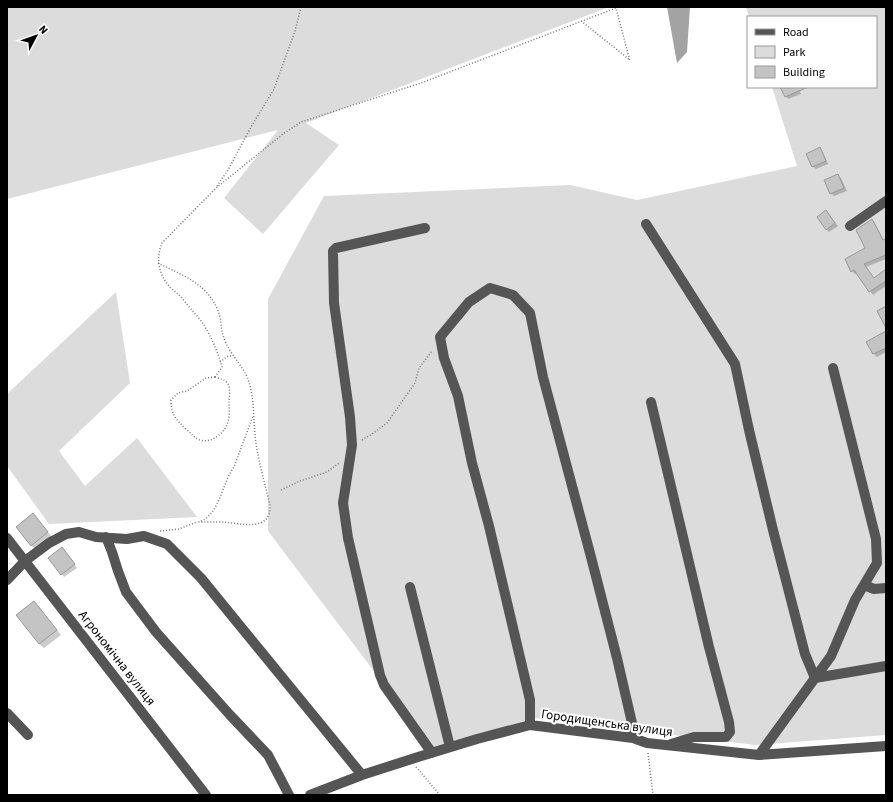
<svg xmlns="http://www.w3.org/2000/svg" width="893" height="802" font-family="'Source Sans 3',sans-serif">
	<rect width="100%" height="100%" fill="#fff"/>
	<path fill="#dcdcdc" d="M7,7h602l-303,116 33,22 -76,89 -39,-36 54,-68 -271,69z
		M746,7h140v728l-131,10 -220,-27 -103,30 -164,-217v-232l56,-103 246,-11 67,15 160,-34 -25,-79h104v-70h-127z
		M116,292l14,91 -71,68 26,35 52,-48 60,79 -148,7 -42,-58v-72z"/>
	<path fill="#a3a3a3" d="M667,7h23l-3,45 -10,11z"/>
	<path fill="#0003" d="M782,87h16l3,7 -13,5 -2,-3z
		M820,149l3,3 5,12 -12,5 -3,-3z
		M838,175l3,3 6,13 -13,5 -3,-3z
		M826,211l12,15 -9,6 -3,-3z
		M872,220l3,3 9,18h2v18l-20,8 8,12 9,-2 3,7v2l-13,9 -16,-22 -2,1 -3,-3 14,-23z
		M886,336v16l-9,5 -3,-3 -6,-12z
		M37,519l15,18 -16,13 -5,-5z
		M65,551l12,17 -13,9 -2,-3z
		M34,602l5,5 22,28 -17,13 -5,-4z"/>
	<path fill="#c4c4c4" stroke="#999" d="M780,87h28l-23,10z
		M820,147l6,14 -14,6 -6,-13z
		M838,174l6,14 -14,6 -6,-14z
		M826,210l9,13 -9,7 -9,-13z
		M872,219l11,21 3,-1v16l-22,9 10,14 12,-9v12l-17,11 -15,-22 -3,2 -6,-13 20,-11 -9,-18z
		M886,306v22l-9,-17z
		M886,331v17l-13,6 -7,-12z
		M33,513l15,19 -17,14 -15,-19z
		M62,547l13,17 -14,11 -13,-17z
		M34,601l23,29 -18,14 -23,-29z"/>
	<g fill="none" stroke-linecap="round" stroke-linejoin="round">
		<path stroke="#777" stroke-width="1.5" stroke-dasharray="1 2" stroke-linecap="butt" d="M581,21l49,39
			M217,186l11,-16 23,-43 23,-38 21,-58 6,-24
			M158,263c24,12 50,21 60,48 3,6 3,14 4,21 1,3 2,7 4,11 6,14 19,25 23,39 6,20 4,41 7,61 3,21 9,41 14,62 2,28 -31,18 -47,17 -9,0 -17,0 -26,0
			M220,362l8,-6h4
			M215,377l7,-10c-4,-15 -11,-31 -20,-45 -3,-4 -7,-8 -10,-12 -5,-5 -9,-11 -14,-16 -3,-3 -7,-5 -9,-8 -11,-13 -13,-28 -7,-43l54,-55 67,-54 18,-12 120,-39 195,-75 14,53
			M215,377c5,2 10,2 13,7 3,5 1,13 1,18 0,6 1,13 -1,19 -2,11 -16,23 -28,19 -6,-2 -9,-7 -14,-11 -10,-9 -15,-15 -15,-29l7,-7 9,-2 19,-13z
			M362,440l10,-6 15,-11 28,-40 4,-15 13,-17
			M281,490l19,-9 27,-9 12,-9
			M201,521c18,-6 22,-40 33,-54l19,-51
			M160,531l19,-2 18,-7
			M648,753l5,42
			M416,767l24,28"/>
		<path stroke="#555" stroke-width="10" d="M646,224l89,140 14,66 24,100 32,124 10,24 71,-12
			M850,226l36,-25
			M425,228l-89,20 -3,3 1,52 16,114 2,28 -9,58 5,35 32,137 4,10 48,68
			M651,402l58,245 20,75 1,10 -4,5h-32l-23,7
			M106,537l6,15 6,19 8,21 30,40 74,83 38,40 21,40
			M7,538l199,257
			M7,580l18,-19 24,-18 17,-9 13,-2 17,5 31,2 17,-3 23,8 34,34 161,197
			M864,585l10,4 12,-1
			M410,587l40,160
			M7,713l21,22
			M530,725v-25l-41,-174 -17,-63 -14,-67 -14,-38 -4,-21 29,-35 21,-14 23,7 17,18 13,64 48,180 26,101 15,65 1,15
			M759,755l72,-99 24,-56 22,-37 -1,-24 -43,-171
			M310,795l52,-20 56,-18 59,-18 53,-14 103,13 14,5 112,12 127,-9"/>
	</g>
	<g text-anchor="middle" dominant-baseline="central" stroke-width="4" stroke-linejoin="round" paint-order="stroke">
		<g font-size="13" fill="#000" stroke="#fff">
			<text transform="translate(117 658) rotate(52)">Агрономічна вулиця</text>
			<text transform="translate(607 723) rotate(8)">Городищенська вулиця</text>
		</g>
	</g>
	<rect width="893" height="802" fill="none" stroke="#000000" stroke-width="16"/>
	<rect x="747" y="16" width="130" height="72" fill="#ffffff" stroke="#999999"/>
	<rect x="755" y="29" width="20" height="6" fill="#555555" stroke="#999999"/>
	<text x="783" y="36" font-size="12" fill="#000000">Road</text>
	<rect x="755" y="46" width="20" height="12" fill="#dcdcdc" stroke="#999999"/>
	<text x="783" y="56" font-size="12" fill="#000000">Park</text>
	<rect x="755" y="66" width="20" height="12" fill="#c4c4c4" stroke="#999999"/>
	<text x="783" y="76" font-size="12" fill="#000000">Building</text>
	<g transform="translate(36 36) rotate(49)" stroke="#ffffff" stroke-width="3" paint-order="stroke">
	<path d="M0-3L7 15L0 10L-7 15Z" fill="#000000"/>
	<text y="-6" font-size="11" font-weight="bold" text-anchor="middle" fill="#000000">N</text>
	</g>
</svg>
